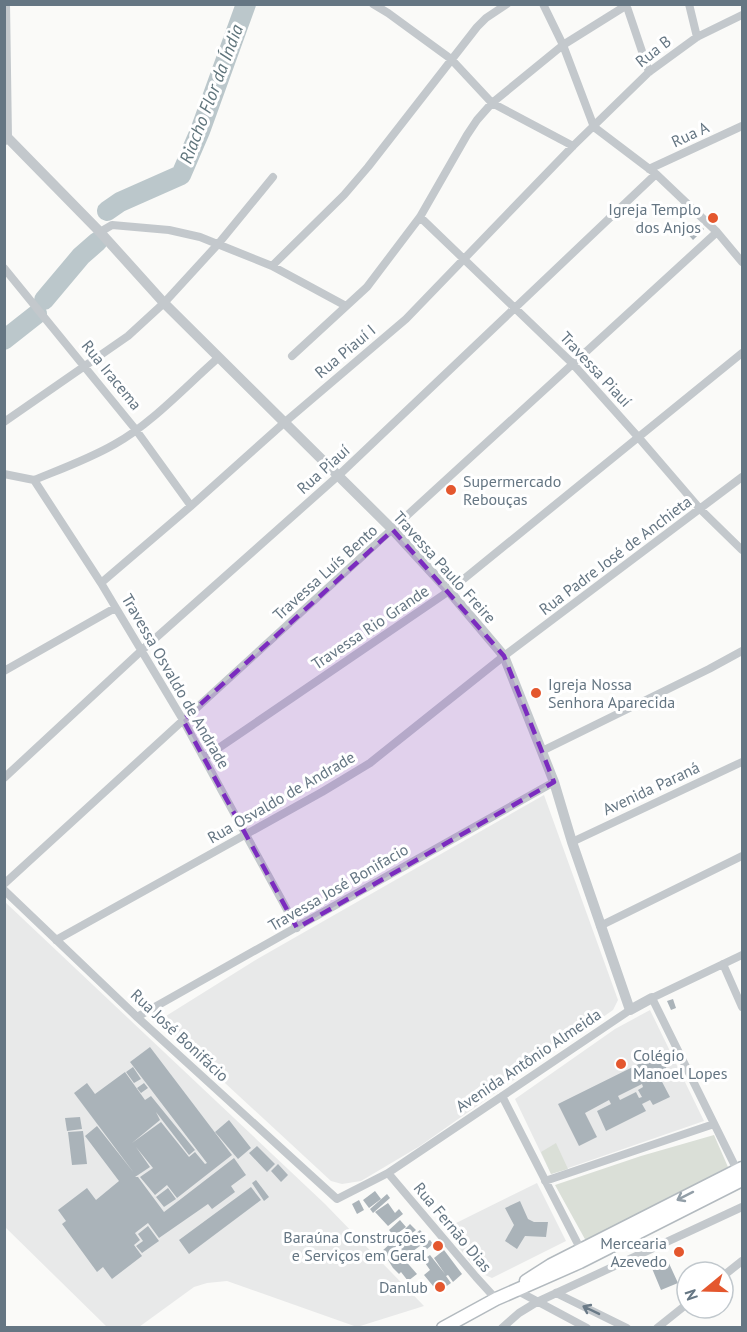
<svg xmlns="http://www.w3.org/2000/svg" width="747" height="1332" font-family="'PT Sans',sans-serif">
	<rect width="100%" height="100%" fill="#fafaf8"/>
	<path fill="#e8e9e9" d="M544,795l74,205 -5,10 -193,136 -59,35 -19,3 -11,-3 -173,-160 101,-63z
		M4,901l321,303 99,102 -67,21 -130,-46 -20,2 -13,4 -55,40h-32l-102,-100z
		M650,1010l54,111 -153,53 -36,-75 100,-70z
		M537,1183l29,58 -74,37 -7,-3 -12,-10 -29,-36z"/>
	<path fill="#dadfd7" d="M714,1135l14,32 -142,74 -31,-56 86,-29z
		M556,1143l12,26 -17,5 -10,-22z"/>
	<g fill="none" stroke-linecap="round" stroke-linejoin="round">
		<path stroke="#bbc7cb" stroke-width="20" d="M107,211l13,-9 61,-27 19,-44 46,-127
			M44,300l37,-44 16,-14
			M4,340l33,-26"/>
	</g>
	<path fill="#aab3b9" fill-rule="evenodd" d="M696,222l8,7 -11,11 -7,-8z
		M673,999l3,9 -5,2 -4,-9z
		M150,1047l82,108 -55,43 -10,-13 -12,10 -15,-18 13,-9 -17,-21 14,20 -15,10h3l26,35 70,-54 12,17 -15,11 4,6 -23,17 -4,-5 -49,34 -11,-15 -13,10 5,7 -6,5 8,11 -30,23 -9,-12 -6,5 -35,-48 4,-3 -8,-11 29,-22 9,12 23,-19 -34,-45 12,-10 37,47 -60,-80 13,-10 8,11 30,-22 20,28 6,-4 44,54 -6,5 -33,-43 4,8 -28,23 29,-21 28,35 6,-5 10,12 2,-1 -77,-101z
		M659,1054l9,17 -9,5 11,21 -17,8 -3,-5 -8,4 4,7 -40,20 -9,-20 14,-7 -2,-4 -24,13 12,24 -18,9 -21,-42zM642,1084l1,3 -5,3 4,7 -3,1 -3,-6 -16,8 -2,-4z
		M133,1067l8,12 -7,4 -8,-11z
		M144,1083l4,5 -7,5 -4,-5z
		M80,1117l2,12 -15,2 -2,-13z
		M229,1120l22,28 -13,11 -23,-27z
		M83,1131l4,33 -15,1 -4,-33z
		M257,1146l18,18 -8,8 -18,-19z
		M278,1164l10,11 -7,7 -10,-11z
		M256,1180l13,17 -5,4 -12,-18z
		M251,1187l10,13 -72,54 -10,-14z
		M168,1188l8,11 -12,8 -8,-10z
		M375,1191l6,8 -12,9 -6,-8z
		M387,1194l3,4 -17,15 -3,-4z
		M359,1200l5,10 -7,4 -5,-10z
		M520,1201l8,18 6,3h14l-2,15 -21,-1 -8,13 -12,-8 9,-16 -9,-17z
		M388,1203l7,10 4,-4 4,5 -15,12 -13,-14z
		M400,1220l6,7 -12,9 -5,-6z
		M410,1224l6,6 -6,5 -5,-6z
		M148,1226l11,15 -17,12 -6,-7 7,-5 -5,-7z
		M405,1230l4,6 -24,22 -4,-6z
		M420,1230l8,10 -23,17 -7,-9z
		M430,1240l3,4 -7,6 -4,-5z
		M396,1250l21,24 -9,7 -7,-9 -2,2 -6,-6 -5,-8z
		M444,1250l18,24 -9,8 -5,-7 -2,1 5,7 -13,9 -14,-17 6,-5 -7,-10 7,-5 15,19 -11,-16z
		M667,1259l11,24 -17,7 -10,-24z"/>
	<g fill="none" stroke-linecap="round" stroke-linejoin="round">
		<defs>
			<path id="secondary" d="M526,1281l25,-16 191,-97
				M443,1328l53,-29 84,-37 162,-82"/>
		</defs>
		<use href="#secondary" stroke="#b3babf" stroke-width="15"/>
		<path stroke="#c3c8cc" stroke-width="8" d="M373,4l15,9 63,46 41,44 81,43
			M543,4l20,41 31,82 62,47 61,58 25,30
			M626,4l23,68
			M689,4l8,33
			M5,141l3,-3 -2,-134
			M649,169l93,-43
			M420,217l152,146 67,75 62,72 41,40
			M100,232l12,-7 57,5 31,7 72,29 74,40
			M272,266l72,-71 24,-28 109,-140 9,-9 21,-14
			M4,268l132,162 55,76
			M292,356l75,-69 53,-70 47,-82 10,-15 15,-17 71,-58 64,-40
			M4,422l124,-86 36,-33 55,-60 54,-66
			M4,474l30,6 67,103 82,137 114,208
			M34,480c27,-11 55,-21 81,-36 36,-20 71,-58 103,-86
			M101,583l90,-77 94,-84 121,-103 167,-173 76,-74 48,-35 45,-22
			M4,671l111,-63
			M542,751l167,-82 33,-18
			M204,758l245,-167 293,-238
			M4,778l137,-127 198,-176 317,-301
			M572,842l170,-80
			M4,884l713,-652
			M4,890l133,127 200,182 51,-26 242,-163
			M600,926l142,-70
			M56,940l266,-148 48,-29 134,-107 238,-179
			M723,964l19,43
			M137,1017l417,-235
			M502,1096l79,154
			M737,1170l-85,-172 90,-43
			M388,1173l88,104 20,22
			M545,1181l169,-57
			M723,1276l19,-15
			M516,1290l71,38
			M556,1293l71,35
			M502,1328l17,-15 18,-11 205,-95
			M657,1328l30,-24"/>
		<path stroke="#c3c8cc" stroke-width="10" d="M4,134l96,98 64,71 229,227 56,61 55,65 50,126 18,60 58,168 22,-12"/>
		<use href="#secondary" stroke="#fff" stroke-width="12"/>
	</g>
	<defs><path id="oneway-shaft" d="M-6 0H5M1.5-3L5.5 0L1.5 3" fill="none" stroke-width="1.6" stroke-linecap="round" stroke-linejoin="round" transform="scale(1.5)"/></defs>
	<use stroke="#939fa8" href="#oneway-shaft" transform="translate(685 1196) rotate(153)"/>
	<use stroke="#6a7a87" href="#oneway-shaft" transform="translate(591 1310) rotate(-154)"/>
	<path fill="#7b2cbf" fill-opacity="0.2" stroke="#7b2cbf" stroke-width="4.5" stroke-dasharray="12 8" stroke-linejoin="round" d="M393,530l111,126 50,126 -257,146 -114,-208z"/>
	<g fill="#e4572e" stroke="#fff" stroke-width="2">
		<circle cx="713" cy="218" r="6"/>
		<circle cx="451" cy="490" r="6"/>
		<circle cx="536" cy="693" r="6"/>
		<circle cx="621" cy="1064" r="6"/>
		<circle cx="438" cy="1246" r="6"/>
		<circle cx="679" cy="1252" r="6"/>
		<circle cx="440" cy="1287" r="6"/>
	</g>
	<g text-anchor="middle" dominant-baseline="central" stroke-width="6" stroke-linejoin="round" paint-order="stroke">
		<g font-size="16" fill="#657683" stroke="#fff">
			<text transform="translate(653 51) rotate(-38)">Rua B</text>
			<text transform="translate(690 134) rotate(-25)">Rua A</text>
			<text transform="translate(345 351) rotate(-40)">Rua Piauí I</text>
			<text transform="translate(596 369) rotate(47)">Travessa Piauí</text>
			<text transform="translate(112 375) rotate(51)">Rua Iracema</text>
			<text transform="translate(323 469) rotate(-42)">Rua Piauí</text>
			<text transform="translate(615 555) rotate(-37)">Rua Padre José de Anchieta</text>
			<text transform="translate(445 567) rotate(48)">Travessa Paulo Freire</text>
			<text transform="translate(325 572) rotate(-42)">Travessa Luís Bento</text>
			<text transform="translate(370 627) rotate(-34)">Travessa Rio Grande</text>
			<text transform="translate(176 681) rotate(60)">Travessa Osvaldo de Andrade</text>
			<text transform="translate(651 788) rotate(-25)">Avenida Paraná</text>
			<text transform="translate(281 797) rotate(-30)">Rua Osvaldo de Andrade</text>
			<text transform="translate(338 887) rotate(-30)">Travessa José Bonifacio</text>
			<text transform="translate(180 1035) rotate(43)">Rua José Bonifácio</text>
			<text transform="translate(528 1060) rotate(-34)">Avenida Antônio Almeida</text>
			<text transform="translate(453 1227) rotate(50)">Rua Fernão Dias</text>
		</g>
		<g font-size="16" fill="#657683" stroke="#fff" text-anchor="end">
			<text x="701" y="209">Igreja Templo<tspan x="701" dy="18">dos Anjos</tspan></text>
			<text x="463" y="481" text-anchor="start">Supermercado<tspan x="463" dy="18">Rebouças</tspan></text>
			<text x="548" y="684" text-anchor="start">Igreja Nossa<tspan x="548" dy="18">Senhora Aparecida</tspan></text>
			<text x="633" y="1055" text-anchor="start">Colégio<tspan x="633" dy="18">Manoel Lopes</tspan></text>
			<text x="426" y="1237">Baraúna Construções<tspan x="426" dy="18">e Serviços em Geral</tspan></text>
			<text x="667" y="1243">Mercearia<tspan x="667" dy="18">Azevedo</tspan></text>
			<text x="428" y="1287">Danlub</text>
		</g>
		<g font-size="18" font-style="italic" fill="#60757c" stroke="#fff">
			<text transform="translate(211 94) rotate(-69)">Riacho Flor da Índia</text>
		</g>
	</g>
	<rect width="747" height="1332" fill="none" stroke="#657683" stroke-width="12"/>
	<g transform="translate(705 1290) rotate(251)"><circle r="28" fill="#ffffff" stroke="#c1c8cd" stroke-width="1.5"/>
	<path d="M0-4.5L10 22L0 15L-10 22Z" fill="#e4572e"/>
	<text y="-9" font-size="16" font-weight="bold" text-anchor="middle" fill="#657683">N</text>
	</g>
</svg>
